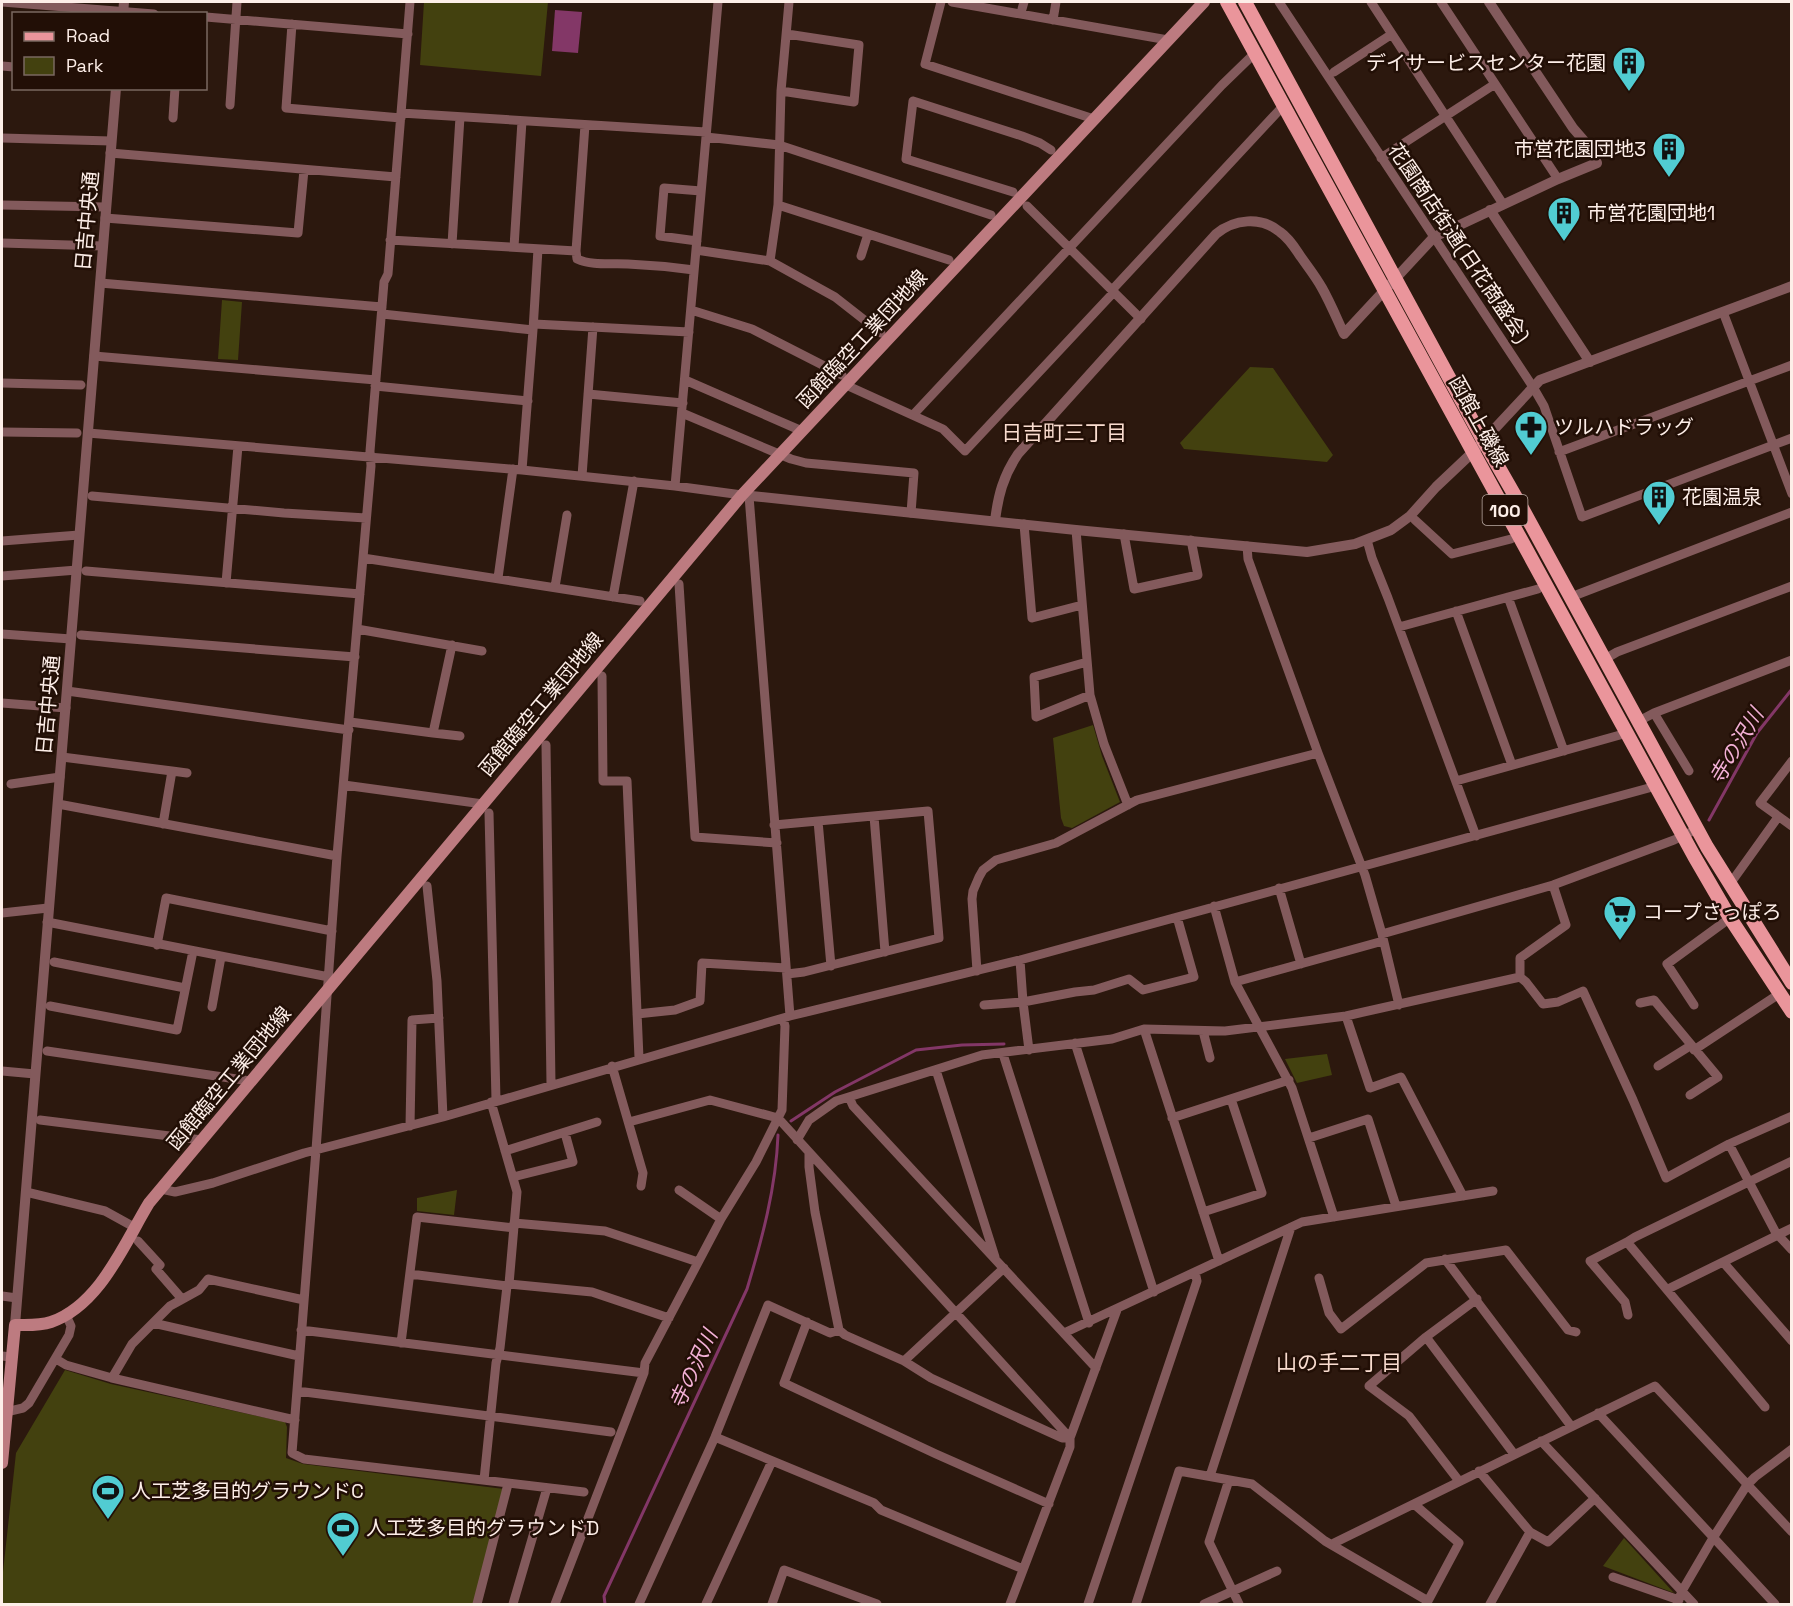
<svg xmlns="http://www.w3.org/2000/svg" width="1793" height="1606" font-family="'Space Grotesk','Noto Sans JP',sans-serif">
	<rect width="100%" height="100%" fill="#2c180e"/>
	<path fill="#43410f" d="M424,2h124l-7,74 -121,-11z
		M222,300l20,2 -4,58 -20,-1z
		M1250,367l23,1 60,87 -6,7 -143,-13 -4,-6z
		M1093,725l9,31 18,46 -48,26 -8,-2 -3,-8 -8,-80z
		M1327,1054l5,21 -35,8 -12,-24z
		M457,1190l-3,25 -37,-4v-13z
		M65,1370l46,14 174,38 2,5 -1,31 17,6 201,25 -30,115h-472v-23l14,-128z
		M1624,1538l50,55 -71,-27z"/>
	<path fill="#833767" d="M555,10l27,2 -4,41 -26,-2z"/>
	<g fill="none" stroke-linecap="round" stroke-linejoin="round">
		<path stroke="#833767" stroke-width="3" d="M1709,820l48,-87 35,-44
			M791,1121l44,-29 81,-42 46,-5 42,-1
			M605,1604l-1,-8 143,-307c15,-50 29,-101 31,-154"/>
		<path stroke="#835a5c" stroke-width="9" d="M2,2l152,12
			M410,2l-22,272 -4,8 -14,169 1,15 -34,390 -21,294 -24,303 12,6 280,33
			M941,2l-16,62 169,55
			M952,2l216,38
			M1279,2l254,385 11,19 38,111 210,-79
			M1371,2l132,202
			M1441,2l117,177
			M1022,9l2,-7
			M206,17l202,17
			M1053,20l3,-18
			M292,24l-6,84 115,10
			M2,66l12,1
			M1334,72l58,-38
			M781,91l73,11 5,-57 -72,-11
			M230,105l7,-103
			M401,113l305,19
			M173,118l2,-30
			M706,137l73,8 212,70
			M2,138l109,3
			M110,153l286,24
			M1381,158l114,-74
			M1013,192l-107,-33 7,-58 109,35 18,7 11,7
			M2,205l104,2
			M778,205l171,55
			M1027,206l114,113
			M105,218l193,15 6,-63
			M390,240l186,11 9,-126
			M697,241l-37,-5 4,-48 37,3
			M2,243l101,3
			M452,244l8,-127
			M514,247l8,-126
			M696,250l74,11 65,36 46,36
			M576,251l1,8c15,7 34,4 51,5 22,1 44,3 66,6
			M861,256l7,-22
			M770,261l8,-56 3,-114 8,-89
			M100,283l282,24
			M1112,290l172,-185
			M691,310l61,19 90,46
			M1723,312l69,182
			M382,314l151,16
			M534,324l155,8
			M94,356l282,24
			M685,380l117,51
			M2,383l79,2
			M846,385l97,44 22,22 149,-159
			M375,386l153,15
			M588,394l95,9
			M682,413l109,46 15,4 108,10 -3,40
			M913,415l309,-330 34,-33
			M2,432l75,1
			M88,433l434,37 153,16 67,9
			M1559,452l233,-87
			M522,470l11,-140 5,-81
			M582,476l11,-149
			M675,486l43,-484
			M92,496l192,17 82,5
			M749,496l41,520
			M1415,520l37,34 59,-15
			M1024,524l8,94 50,-13
			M1076,530l14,165 14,49 24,61
			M1124,534l10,55 64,-14 -7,-35
			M1367,540l5,18 16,40 88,238
			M2,541l77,-6
			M1247,546l1,13 70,194 47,122 17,59 17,71
			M363,558l277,43
			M86,571l274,23
			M2,576l75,-6
			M498,578l15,-109
			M226,583l12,-137
			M679,584l16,253 82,6
			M555,587l12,-72
			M613,597l21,-116
			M1508,597l56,154
			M1571,597l221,-85
			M1456,611l56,154
			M1399,627l139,-38
			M357,629l125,22
			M2,634l69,5
			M81,635l274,22
			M1605,659l12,-7 175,-66
			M1087,662l-53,15 2,40 54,-22
			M602,676l1,105h24l12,277
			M67,691l282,39
			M2,703l64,5
			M1654,713l35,58
			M1639,721l15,-8 138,-53
			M350,722l83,11 19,-88
			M433,733l27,3
			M546,745l5,339
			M62,757l110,14 -9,53
			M1792,761l-32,42 32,23
			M172,771l15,2
			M1456,781l171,-48
			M11,784l49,-7
			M344,785l139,19
			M58,804l279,52
			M489,813l7,287
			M874,816l11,136
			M818,821l13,145
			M774,825l154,-14 11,127 -135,34 -17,2
			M1730,884l48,-67
			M1553,885l13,40 -46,33v19l6,5 17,22 15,-2 25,-11 50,109 33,78 63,-34 63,-28
			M427,886l10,95 6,136
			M1279,888l22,76
			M1214,906l21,76 57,106 42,129
			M2,913l46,-5
			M47,922l282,55
			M1382,934l171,-49 121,-45 23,-11
			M157,945l9,-47 166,33
			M1020,960l3,42 6,48
			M54,962l131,26
			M977,971l-5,-72 1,-8 6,-14 4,-7 13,-10 60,-17 81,-43 181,-47
			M1235,982l148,-41
			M1640,1003l14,-3 64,77 -28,18
			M984,1005l39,-3 52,-10 19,-2 35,-11 14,11 51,-13 -17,-60
			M1694,1005l-27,-41 63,-46
			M50,1006l127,24 16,-79
			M212,1007l9,-50
			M637,1014l38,-4 25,-9 2,-38 84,5
			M1346,1016l24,72 31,-11 62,119
			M1144,1029l75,232
			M1203,1031l7,27
			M1075,1043l79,249
			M1694,1050l85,-56
			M47,1051l203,30
			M1003,1054l86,269
			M612,1066l31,107 -2,13
			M1658,1066l32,-20
			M936,1070l59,187
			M2,1071l33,3
			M849,1097l4,9 243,262
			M1172,1118l117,-38
			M40,1120l162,20
			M629,1122l81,-22 68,18 292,320
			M410,1126l2,-106 27,-2
			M1309,1138l59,-19 28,87
			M797,1140l12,-20 27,-19 146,-46 130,-16 32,-10 81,2 121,-15 174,-39
			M1729,1144l48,91
			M505,1151l92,-29
			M809,1154v13l6,45 24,118
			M513,1177l60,-15 -8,-29
			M161,1189l14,3 38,-9 91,-30 139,-36 347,-101 230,-56 636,-174
			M679,1190l42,29
			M26,1192l79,19 29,16
			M1203,1212l59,-19 -31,-94
			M514,1223l91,8 93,31
			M1778,1235l14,15
			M138,1241l22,24 -4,4 26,30
			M1627,1242l8,-5 157,-76
			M1445,1259l126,167
			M1723,1262l69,79
			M410,1274l97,12
			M1319,1278l10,35 12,16 85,-66 80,-13 62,80 8,2
			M509,1284l83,8 77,26
			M1668,1289l124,-61
			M2,1296l15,2
			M1628,1315l-3,-13 -35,-41 37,-19 138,165
			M807,1322l-23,61 152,71 113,50
			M153,1323l146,33
			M301,1330l343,43
			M1064,1333l238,-111 191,-31
			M1426,1337l88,117
			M401,1343l16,-126 97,11
			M2,1356l9,1
			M56,1359l10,6 46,13 183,42
			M904,1361l100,-93
			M112,1378l20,-34 38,-38 29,-16 9,-11 96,21
			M297,1391l314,41
			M6,1412l17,-4 6,-5 40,-68 2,-9 -5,-11
			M1598,1413l177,191
			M715,1437l159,66 7,7 142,59
			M1541,1441l153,163
			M1479,1471l51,61 18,10 47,-44
			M1210,1476l81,-249
			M484,1480l12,-117 4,-15 7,-62 2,-2 8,-92 -26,-90
			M1229,1480l-20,62 30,62
			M1459,1481l-50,-65 -40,-30 57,-49 51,-38
			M1332,1544l323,-158 137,146
			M1613,1577l66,23
			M477,1604l31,-120
			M513,1604l34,-116
			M555,1604l89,-231 1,-10 76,-144 35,-57 26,-52 3,-84 -2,-8
			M639,1604l76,-167 53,-132 62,28 9,-3 6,5 59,26 27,17 131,60h8
			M706,1604l66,-143
			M772,1604l12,-34 93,34
			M1010,1604l60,-157v-9l47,-128
			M1088,1604l109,-323 -2,-9
			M1136,1604l43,-133 73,13 73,57 103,60 31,-58 -45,-39
			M1204,1604l73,-33
			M1490,1604l40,-72
			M1677,1604l5,-13 31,-53 34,-53 8,-8 37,-28"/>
		<path stroke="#835a5c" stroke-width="10" d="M123,14l1,-12
			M1490,210l100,152
			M742,495l334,35 231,22 48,-8 36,-14 19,-14 26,-29 37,-35 67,-72 252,-94
			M995,521c3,-25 8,-45 23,-67l198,-220c18,-15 45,-18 64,-2 9,6 15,16 21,25 7,10 15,20 21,31 8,14 15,31 22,46l90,-97 124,-58 39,-16 -11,-20 -13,-15 -84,-126
			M15,1325l101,-1237"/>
		<path stroke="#bd7b80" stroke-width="12" d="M2,1463l13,-138c12,0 24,1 36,-3 49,-17 73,-78 98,-119l593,-708 462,-493"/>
		<path stroke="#ea959b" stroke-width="14" d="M1227,2l467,854 36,62 62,94
			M1245,2l238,438 39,68 185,339 85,136"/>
	</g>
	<defs>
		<symbol id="building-pin" viewBox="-11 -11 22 30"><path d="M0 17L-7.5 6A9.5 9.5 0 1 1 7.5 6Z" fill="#51ccd2" stroke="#220f06"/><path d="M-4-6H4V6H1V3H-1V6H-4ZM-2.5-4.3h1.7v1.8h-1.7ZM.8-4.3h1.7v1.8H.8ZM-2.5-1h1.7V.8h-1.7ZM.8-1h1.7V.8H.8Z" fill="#111"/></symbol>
		<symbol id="pharmacy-pin" viewBox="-11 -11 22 30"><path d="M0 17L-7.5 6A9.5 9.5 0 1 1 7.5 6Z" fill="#51ccd2" stroke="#220f06"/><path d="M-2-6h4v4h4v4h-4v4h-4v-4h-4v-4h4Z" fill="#111"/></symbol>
		<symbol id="supermarket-pin" viewBox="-11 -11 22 30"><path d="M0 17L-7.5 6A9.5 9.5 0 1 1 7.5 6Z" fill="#51ccd2" stroke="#220f06"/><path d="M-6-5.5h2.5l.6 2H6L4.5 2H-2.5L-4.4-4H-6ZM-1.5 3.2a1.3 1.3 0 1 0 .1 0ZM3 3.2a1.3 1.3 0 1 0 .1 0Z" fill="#111"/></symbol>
		<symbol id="stadium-pin" viewBox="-11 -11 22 30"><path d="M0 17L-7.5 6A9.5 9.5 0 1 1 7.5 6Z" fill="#51ccd2" stroke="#220f06"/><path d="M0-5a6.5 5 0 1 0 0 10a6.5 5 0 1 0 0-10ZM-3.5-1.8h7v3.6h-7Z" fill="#111"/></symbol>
	</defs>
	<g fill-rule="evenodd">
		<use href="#building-pin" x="1610" y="44" width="38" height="52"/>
		<use href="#building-pin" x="1650" y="130" width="38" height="52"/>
		<use href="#building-pin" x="1545" y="194" width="38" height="52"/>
		<use href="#pharmacy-pin" x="1512" y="408" width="38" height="52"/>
		<use href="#building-pin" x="1640" y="478" width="38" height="52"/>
		<use href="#supermarket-pin" x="1601" y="893" width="38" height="52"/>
		<use href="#stadium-pin" x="89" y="1472" width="38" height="52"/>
		<use href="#stadium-pin" x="324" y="1509" width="38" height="52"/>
	</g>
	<g text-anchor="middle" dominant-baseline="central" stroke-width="5" stroke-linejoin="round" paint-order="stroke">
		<rect fill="#220f06" stroke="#bbaba4" stroke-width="1.5" x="1482.5" y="495" width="45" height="30" rx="4.5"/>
		<g font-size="18" font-weight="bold" fill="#fdeee8">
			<text x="1505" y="510">100</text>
		</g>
		<g font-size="20" fill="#fdeee8" stroke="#220f06" text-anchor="start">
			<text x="1606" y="63" text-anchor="end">デイサービスセンター花園</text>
			<text x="1646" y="149" text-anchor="end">市営花園団地3</text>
			<text x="1587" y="213">市営花園団地1</text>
			<text x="1554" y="427">ツルハドラッグ</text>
			<text x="1682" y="497">花園温泉</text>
			<text x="1643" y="912">コープさっぽろ</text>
			<text x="131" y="1491">人工芝多目的グラウンドC</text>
			<text x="366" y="1528">人工芝多目的グラウンドD</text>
		</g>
		<g font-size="20" fill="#fdeee8" stroke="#220f06">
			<text transform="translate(87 221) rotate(-85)">日吉中央通</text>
			<text transform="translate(1459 243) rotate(56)">花園商店街通(日花商盛会)</text>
			<text transform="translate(862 339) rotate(-47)">函館臨空工業団地線</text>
			<text transform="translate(1479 421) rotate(61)">函館上磯線</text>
			<text transform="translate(541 704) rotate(-50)">函館臨空工業団地線</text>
			<text transform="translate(48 705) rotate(-85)">日吉中央通</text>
			<text transform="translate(229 1078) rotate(-50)">函館臨空工業団地線</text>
		</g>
		<g font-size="21" fill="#f9dccf" stroke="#220f06">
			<text x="1064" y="432">日吉町三丁目</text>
			<text x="1339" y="1362">山の手二丁目</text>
		</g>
		<g font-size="21" font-style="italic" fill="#f3b0d6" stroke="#220f06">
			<text transform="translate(1736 746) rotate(-59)">寺の沢川</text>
			<text transform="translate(693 1369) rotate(-65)">寺の沢川</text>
		</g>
	</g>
	<rect width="1793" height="1606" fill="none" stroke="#fdeee8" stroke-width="6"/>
	<rect x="12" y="12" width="195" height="78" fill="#220f06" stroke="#7a6860" stroke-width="1.5"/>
	<rect x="24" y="32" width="30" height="9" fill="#ea959b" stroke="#7a6860" stroke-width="1.5"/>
	<text x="66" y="42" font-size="18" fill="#fdeee8">Road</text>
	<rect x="24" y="57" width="30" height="18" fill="#43410f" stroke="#7a6860" stroke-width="1.5"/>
	<text x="66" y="72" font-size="18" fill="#fdeee8">Park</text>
</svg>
